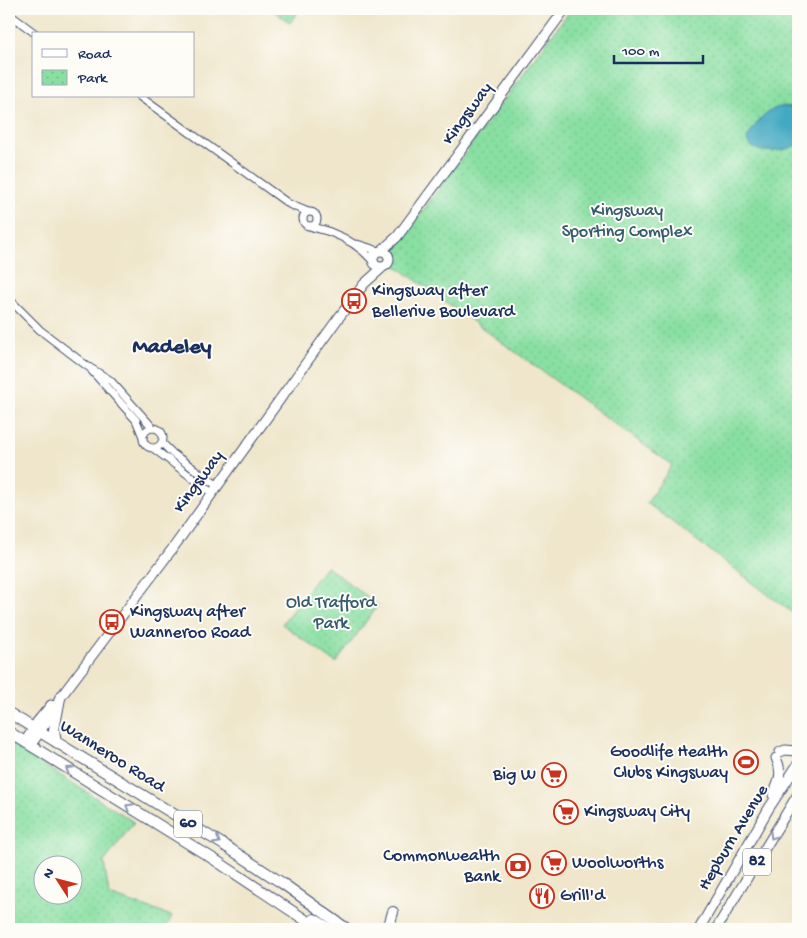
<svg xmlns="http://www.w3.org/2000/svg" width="807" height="938" font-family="'Gochi Hand',sans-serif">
	<defs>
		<pattern id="park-dots" width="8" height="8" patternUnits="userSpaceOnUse" patternTransform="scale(1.25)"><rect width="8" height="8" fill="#89dfa2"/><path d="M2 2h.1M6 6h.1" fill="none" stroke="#76c08e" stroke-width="1.8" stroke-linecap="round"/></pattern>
	</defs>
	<rect width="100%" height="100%" fill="#fdfcf7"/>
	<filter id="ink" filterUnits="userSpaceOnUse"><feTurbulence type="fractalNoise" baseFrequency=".02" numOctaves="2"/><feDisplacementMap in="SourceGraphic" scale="10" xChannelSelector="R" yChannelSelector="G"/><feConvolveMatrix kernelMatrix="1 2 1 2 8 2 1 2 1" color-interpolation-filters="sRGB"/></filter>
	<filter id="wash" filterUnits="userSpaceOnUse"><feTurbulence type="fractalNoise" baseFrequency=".0096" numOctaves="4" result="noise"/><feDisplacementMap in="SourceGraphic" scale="20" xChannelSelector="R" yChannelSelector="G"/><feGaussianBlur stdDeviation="1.12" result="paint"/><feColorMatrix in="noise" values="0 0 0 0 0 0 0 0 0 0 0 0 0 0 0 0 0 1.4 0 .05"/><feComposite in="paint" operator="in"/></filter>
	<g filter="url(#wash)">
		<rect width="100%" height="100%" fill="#efe6cb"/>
		<path fill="url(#park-dots)" stroke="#528780" fill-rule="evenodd" d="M271,9h29l-10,14z
			M571,9h227v608l-151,-114 25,-38 -280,-202 3,-12 8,-13z
			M326,566l52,39 -42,58 -54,-39z
			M9,743l125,79 -30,40 5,33 63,21 -6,13h-157zM42,866h30v30h-30z"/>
		<path fill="#42a9c2" stroke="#2e6c90" d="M783,106l15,1v37c-11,8 -46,13 -51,-4 5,-14 21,-32 36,-34z"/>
	</g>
	<g filter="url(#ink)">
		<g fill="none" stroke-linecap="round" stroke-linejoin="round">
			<defs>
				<path id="minor" d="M9,14l27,20
					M139,96l150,108 19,8
					M303 219a7 7 0 1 1 14 0a7 7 0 1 1-14 0Z
					M310,226c7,3 13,3 20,6 16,6 31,15 43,29
					M357,244l22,7
					M9,299l31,31 47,36 23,14 43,48
					M92,371l44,49 7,17
					M143 438a10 10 0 1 1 20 0a10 10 0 1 1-20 0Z
					M162,443l11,11 44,31
					M153,448l58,44"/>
				<path id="major" d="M373 259a8 8 0 1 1 16 0a8 8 0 1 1-16 0Z
					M381,251l16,-14 168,-228
					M25,742l12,-20 14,-17
					M31,745l25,-37 4,-10 113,-150 164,-228 27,-36 18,-16
					M780,752l5,-2 13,1
					M773,795c6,-13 10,-23 3,-37
					M699,929l70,-121 29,-44
					M716,929l82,-135"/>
				<path id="highway" d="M9,713l215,132 58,38 65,46
					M9,732l206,128 104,69
					M9,733v16
					M56,742l-2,-12 6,-32
					M314,919l16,10
					M388,929l5,-17"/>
			</defs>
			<use href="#minor" stroke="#3b4a6e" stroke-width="9"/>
			<use href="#major" stroke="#3b4a6e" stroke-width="11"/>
			<use href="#highway" stroke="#3b4a6e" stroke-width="12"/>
			<use href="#minor" stroke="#fff" stroke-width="7"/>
			<use href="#major" stroke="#fff" stroke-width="9"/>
			<use href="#highway" stroke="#fff" stroke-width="10"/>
		</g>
		<defs><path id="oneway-chevron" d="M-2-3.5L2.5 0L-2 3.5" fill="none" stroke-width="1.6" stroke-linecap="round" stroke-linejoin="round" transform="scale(1.25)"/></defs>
		<g stroke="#8d97ae">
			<use href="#oneway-chevron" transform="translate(69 770) rotate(-148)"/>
			<use href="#oneway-chevron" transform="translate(129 807) rotate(-148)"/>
			<use href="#oneway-chevron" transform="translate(773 836) rotate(121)"/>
			<use href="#oneway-chevron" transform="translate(217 841) rotate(30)"/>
		</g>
	</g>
	<defs>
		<symbol id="bus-ring" viewBox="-11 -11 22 22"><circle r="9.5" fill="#fdfcf7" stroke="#c8321e" stroke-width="1.5"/><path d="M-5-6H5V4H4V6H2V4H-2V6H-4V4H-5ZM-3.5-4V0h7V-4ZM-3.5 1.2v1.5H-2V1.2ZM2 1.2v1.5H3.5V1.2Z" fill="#c8321e"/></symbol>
		<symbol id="stadium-ring" viewBox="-11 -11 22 22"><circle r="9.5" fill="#fdfcf7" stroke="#c8321e" stroke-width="1.5"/><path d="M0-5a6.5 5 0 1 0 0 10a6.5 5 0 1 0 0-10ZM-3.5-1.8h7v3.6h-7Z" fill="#c8321e"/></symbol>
		<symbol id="supermarket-ring" viewBox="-11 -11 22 22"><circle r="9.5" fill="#fdfcf7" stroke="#c8321e" stroke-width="1.5"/><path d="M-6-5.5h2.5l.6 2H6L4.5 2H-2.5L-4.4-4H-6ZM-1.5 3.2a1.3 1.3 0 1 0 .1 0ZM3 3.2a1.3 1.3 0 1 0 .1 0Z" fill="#c8321e"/></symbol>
		<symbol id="bank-ring" viewBox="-11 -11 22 22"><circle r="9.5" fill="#fdfcf7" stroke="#c8321e" stroke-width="1.5"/><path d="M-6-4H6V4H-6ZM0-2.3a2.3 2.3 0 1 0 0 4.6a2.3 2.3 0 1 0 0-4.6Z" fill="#c8321e"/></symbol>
		<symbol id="restaurant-ring" viewBox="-11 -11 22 22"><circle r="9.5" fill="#fdfcf7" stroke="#c8321e" stroke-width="1.5"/><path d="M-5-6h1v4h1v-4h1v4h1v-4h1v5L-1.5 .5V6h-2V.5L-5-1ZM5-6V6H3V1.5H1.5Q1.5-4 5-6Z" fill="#c8321e"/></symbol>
	</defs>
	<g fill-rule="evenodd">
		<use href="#bus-ring" x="340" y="287" width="28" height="28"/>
		<use href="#bus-ring" x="98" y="608" width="28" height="28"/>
		<use href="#stadium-ring" x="732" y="748" width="28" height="28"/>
		<use href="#supermarket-ring" x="540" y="761" width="28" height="28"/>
		<use href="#supermarket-ring" x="552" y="798" width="28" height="28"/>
		<use href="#supermarket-ring" x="540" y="849" width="28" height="28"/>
		<use href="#bank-ring" x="504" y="852" width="28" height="28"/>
		<use href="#restaurant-ring" x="528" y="882" width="28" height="28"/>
	</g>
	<g text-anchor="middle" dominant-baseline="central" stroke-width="4" stroke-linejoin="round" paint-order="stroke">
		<g fill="#fdfcf7" stroke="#5f6c8c" stroke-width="1">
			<rect x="174" y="810.5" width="28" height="27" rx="4"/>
			<rect x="743" y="848.5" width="28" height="27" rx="4"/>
		</g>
		<g font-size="16" font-weight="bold" fill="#1b2f5e">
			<text x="188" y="824">60</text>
			<text x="757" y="862">82</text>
		</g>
		<g font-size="18" fill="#1b2f5e" stroke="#fdfcf7">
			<text transform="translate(468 114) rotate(-54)">Kingsway</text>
			<text transform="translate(199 482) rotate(-54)">Kingsway</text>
			<text transform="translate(112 757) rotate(32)">Wanneroo Road</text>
			<text transform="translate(734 838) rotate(-59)">Hepburn Avenue</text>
		</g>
		<g font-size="18" fill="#365b6f" stroke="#fdfcf7">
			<text x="627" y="211">Kingsway<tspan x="627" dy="21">Sporting Complex</tspan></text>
			<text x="331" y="603">Old Trafford<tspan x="331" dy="21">Park</tspan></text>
		</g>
		<g font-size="18" fill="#1b2f5e" stroke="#fdfcf7" text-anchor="start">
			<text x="372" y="291">Kingsway after<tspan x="372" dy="21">Bellerive Boulevard</tspan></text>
			<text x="130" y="612">Kingsway after<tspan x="130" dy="21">Wanneroo Road</tspan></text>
			<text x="728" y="752" text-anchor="end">Goodlife Health<tspan x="728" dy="21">Clubs Kingsway</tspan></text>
			<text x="536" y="775" text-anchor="end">Big W</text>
			<text x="584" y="812">Kingsway City</text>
			<text x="500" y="856" text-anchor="end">Commonwealth<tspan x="500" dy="21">Bank</tspan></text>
			<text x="572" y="863">Woolworths</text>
			<text x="560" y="896">Grill'd</text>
		</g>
		<g font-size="22" font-weight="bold" fill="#1b2f5e" stroke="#fdfcf7">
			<text x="172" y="348">Madeley</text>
		</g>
	</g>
	<rect width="807" height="938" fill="none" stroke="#fdfcf7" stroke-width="30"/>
	<rect x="32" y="32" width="162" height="65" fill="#fdfcf7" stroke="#a3aaba"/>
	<rect x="42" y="49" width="25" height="8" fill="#ffffff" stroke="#a3aaba"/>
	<text x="78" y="58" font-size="15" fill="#1b2f5e">Road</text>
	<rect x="42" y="70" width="25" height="15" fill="url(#park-dots)" stroke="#a3aaba"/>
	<text x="78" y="82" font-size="15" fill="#1b2f5e">Park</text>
	<g transform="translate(58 880) rotate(306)"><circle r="24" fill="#fdfcf7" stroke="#a3aaba"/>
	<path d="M0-4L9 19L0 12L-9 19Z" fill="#c8321e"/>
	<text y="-8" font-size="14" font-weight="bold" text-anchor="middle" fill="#1b2f5e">N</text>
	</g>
	<path d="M614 55v8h89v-8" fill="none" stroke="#1b2f5e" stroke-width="2.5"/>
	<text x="622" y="55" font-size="15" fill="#1b2f5e" stroke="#fdfcf7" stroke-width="4" paint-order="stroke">100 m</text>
</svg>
